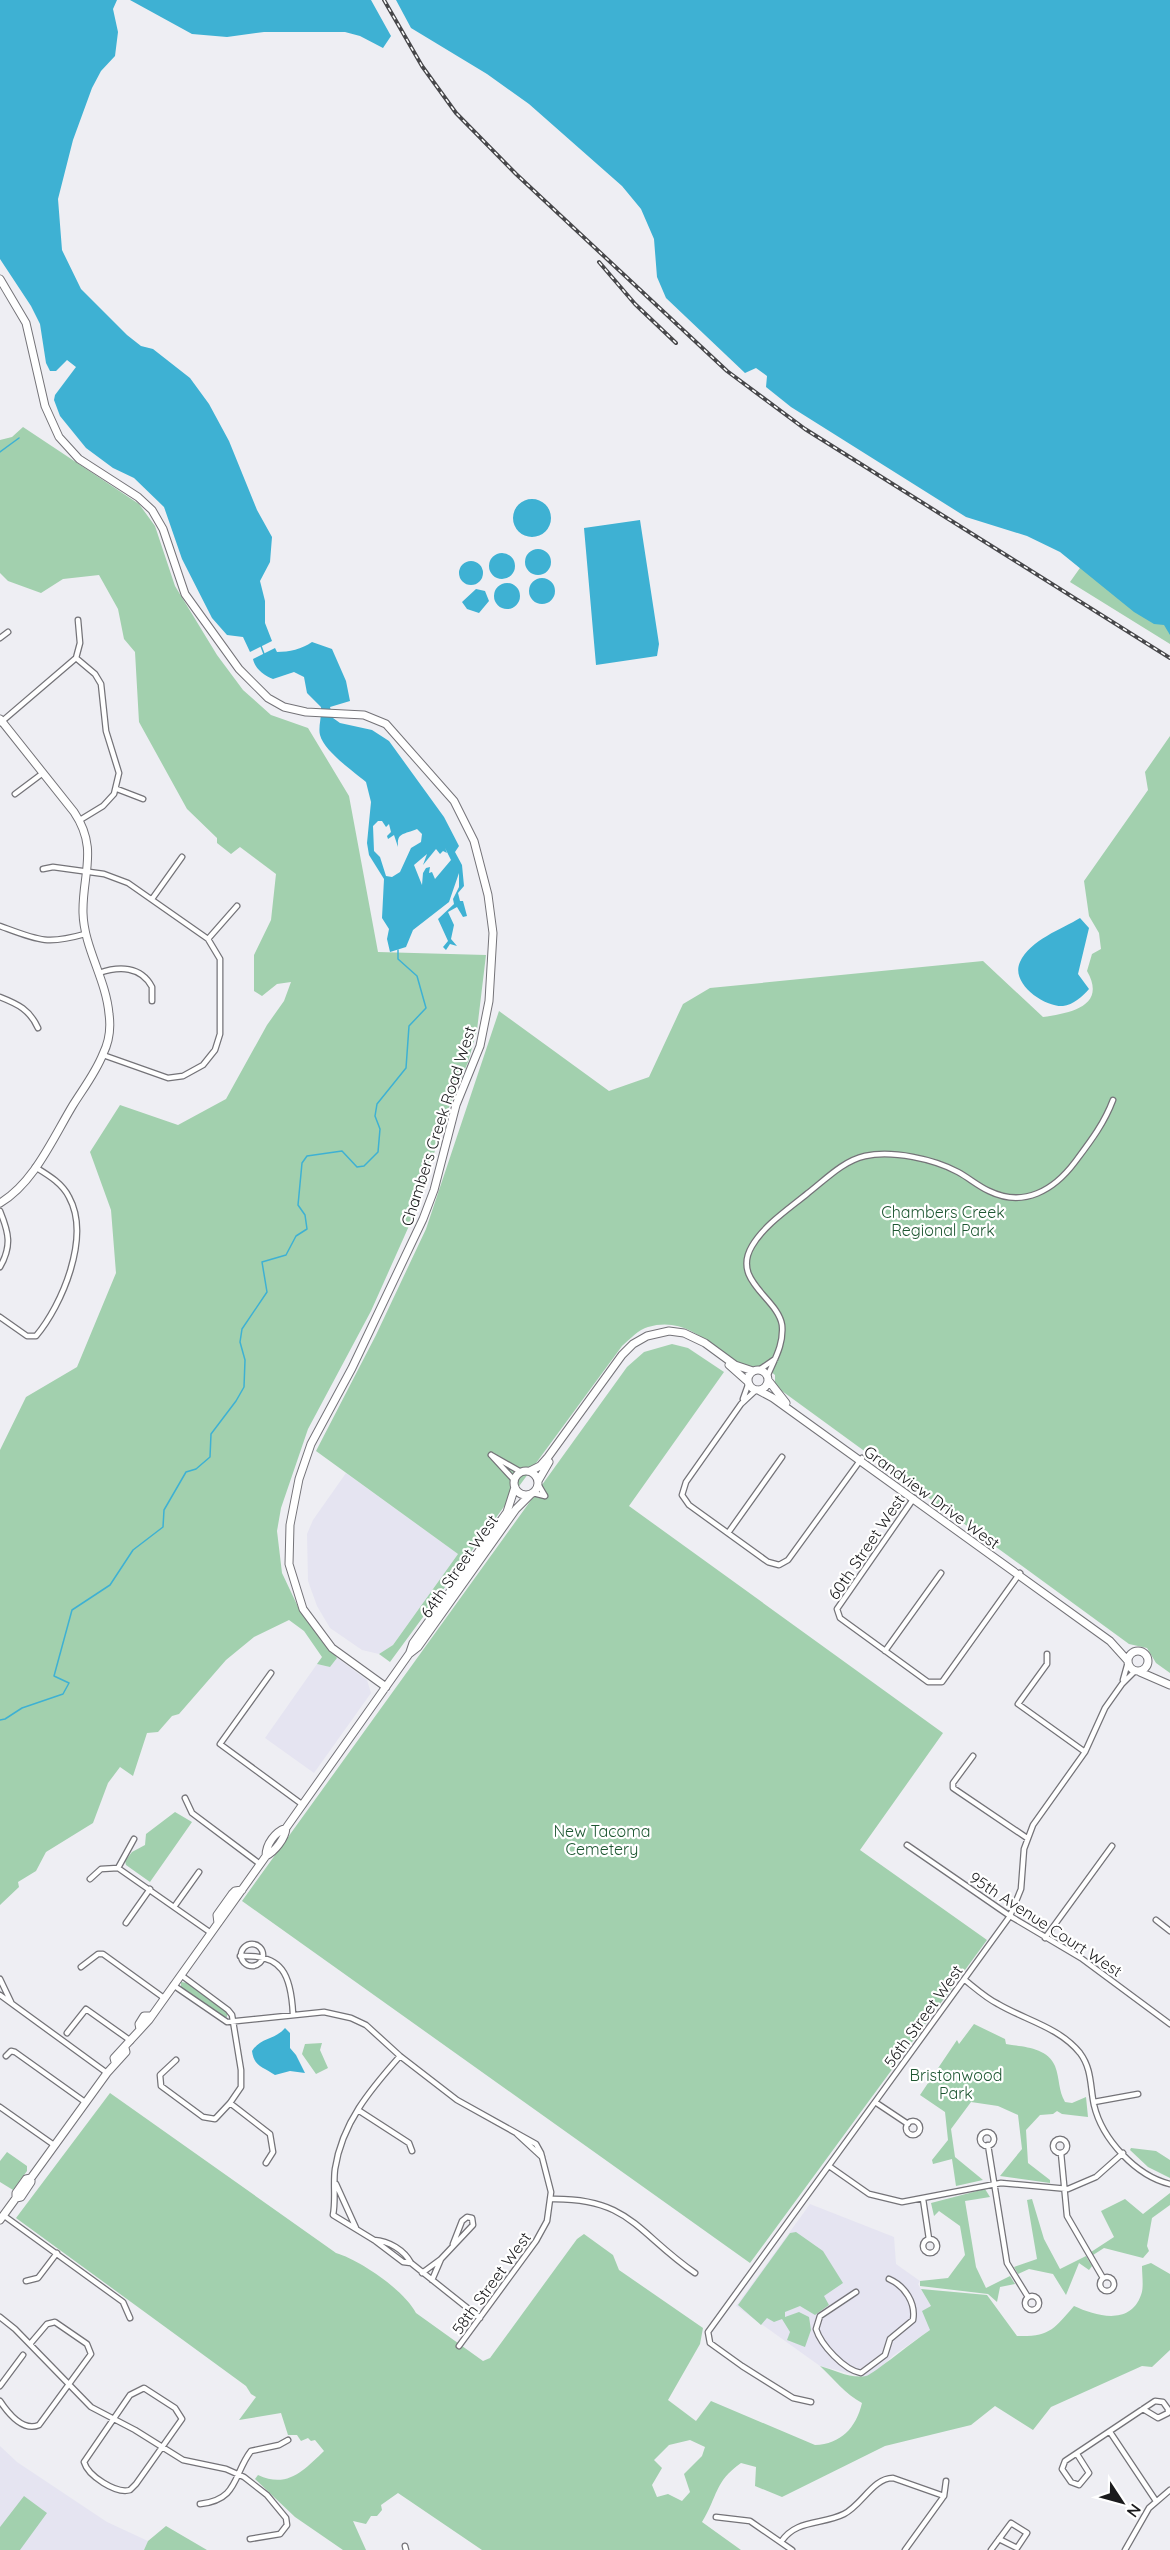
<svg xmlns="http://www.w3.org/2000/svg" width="1170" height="2550" font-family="Quicksand,sans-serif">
	<rect width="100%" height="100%" fill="#eeeef3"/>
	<path fill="#e5e4f1" d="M346,1473l112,81 -65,91 -14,9 -17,-4 -32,-22 -13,-22 -9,-25 -1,-47 6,-14z
		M337,1658l30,22 4,13 -57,80 -49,-35 52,-74 13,3z
		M810,2204l84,33 2,27 24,17 -2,3 13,22 -1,24 -36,25 -22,20 -8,2 -44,-11 -84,-60z
		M0,2446l17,16 90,60 41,19 -4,9h-144z"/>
	<path fill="#a2d0ae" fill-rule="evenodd" d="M23,427l116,77 16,22 20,60 42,69 26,35 28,25 37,13 41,68 29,156 108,3 -9,75 -9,32 -21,50 -30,96 -46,103 -63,118 -27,79 -4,23 5,42 18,38 37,47 -7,9 -13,-3 5,-7 -18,-26 -15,-11 -35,17 -28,23 -47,54 -7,2 -14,16 -11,1 -14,43 -13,-9 -12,16 -15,40 -47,29 -10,19 -18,11 1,5 -19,18v-455l26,-53 51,-30 39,-94 -5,-63 -21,-58 30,-47 58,20 48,-26 41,-74 17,-24 7,-19 -14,2 -15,12 -8,-5v-36l17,-35 5,-46 -36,-27 -9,7 -14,-11v-5l-30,-29 -48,-87 -4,-70 -11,-13 -6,-30 -19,-34 -36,4 -22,14 -33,-12 -8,-8v-133l12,-3z
		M1097,544l73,56v44l-100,-62z
		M1170,736v937l-14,-10 -9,-15 -18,-4 -347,-253 -7,-8v-8l-12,-10c-37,12 -61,-54 -115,-38 -9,2 -19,13 -26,19l-232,316 -11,-8 14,-9 65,-91 -142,-103 60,-116 50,-106 73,-218 110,80 40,-14 34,-73 27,-16 273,-27 60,56c28,-4 64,-11 44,-46l5,-17 9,-5 -2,-16 -10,-17 -5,-35 64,-91 -3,-18z
		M672,1344l16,4 36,24 -95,134 314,227 -83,117 127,90 -237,323 -508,-362 385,-534 17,-15z
		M175,1812l17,10 -42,60 -24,-17 -1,-4 7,-9 13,-7 1,-11z
		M181,1982l7,1 39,28v6l-3,1 -43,-30z
		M974,2024l31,15 1,5c16,3 41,3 49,22 5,13 3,24 10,36l7,1 14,-6 2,20 -26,-3 -5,-3 -4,3 -13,1 -14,15 2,33 22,17v3l-50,-7 22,-27 -4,-34 -20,-9 -27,-4 -20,27 4,28 28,23 -27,6 -4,-27 -19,5 -1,-4 16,-20 -3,-28 -25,-17 37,-55 2,4z
		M322,2043l-2,7 8,18 -12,6 -14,-20 3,-10z
		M110,2093l226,160c24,7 68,37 80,60l67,48 7,-3 87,-119 7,-5 29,21 6,15 84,58 -3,16 -32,56 28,21 15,-20 104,44c26,-1 41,-17 47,-42 -17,-9 -28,-24 -42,-37 14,4 31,13 46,10 6,-1 53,-39 64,-46l-8,-19 9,-5 -10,-17 66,6 30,41c33,1 37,-7 57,-30 22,10 56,20 67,-11 3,-7 1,-20 1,-29l9,-3 19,11v76l-18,17 -10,-1 -91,41 -18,23 -38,-24 -24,19 -86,21 -103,51 -27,-11 1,-19 -15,-4c-27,19 -23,33 -39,59l39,28h-259l-84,-57 -17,12 1,5 -5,6h-6l-5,8 -13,-3 13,29h-23l-48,-33 -40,-38 3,-4c30,14 46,-5 66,-24l-9,-11 -4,1 -3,-3 -7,3 -4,-6h-9l-7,-22 -42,7 17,-23 -5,-3 -5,-8 -230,-168zM690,2440l15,7 -3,9 -18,18 6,18 -8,9 -14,-7 -11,3 -5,-12 10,-17 -8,-8 15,-15z
		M1131,2148l25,3 14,9v18l-22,-11 -18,-17z
		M7,2152l20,14v5l-14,19 -13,-8v-21z
		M985,2189l5,8 -25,4 11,66 10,21 24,-12 5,8 -15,3 -3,15 -9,-8 -68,-8v-5l28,-3 17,-23 -5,-29 -21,-15 -5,5 -3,-13z
		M1170,2193v12l-18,13 -5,28 2,5 -6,7 -39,-10 -11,7 -2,-3 23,-15 -13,-26 24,-12 18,15z
		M1032,2199l12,40 16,30 26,-13 6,10 -3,4 -10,-7 -13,32 -13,-21 -24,-5 -11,5 -4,-7 23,-8 -10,-59z
		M796,2232l27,19 20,32 -19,13 5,9 -14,10 -15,-9 -15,6v5l14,-5 10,5 2,13 -6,17 -18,-7 3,-8 -8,-13 -8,3 -7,-4 -6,7 -23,-20 52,-72z
		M24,2496l23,17 -27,37h-20v-23z
		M166,2526l41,24h-63l4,-9z"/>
	<path fill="#3eb1d3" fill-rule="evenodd" d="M0,0h117l-4,9 5,23 -3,24 -14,15 -9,17 -19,52 -15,59 4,51 19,39 46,46 14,11 12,3 37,29 19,26 20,37 28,69 15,27 -2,25 -10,19 5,20v22l7,18 -22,11 -7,-15 -16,-2 -15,-17 -30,-59 -18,-52 -30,-29 -21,-10 -27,-20 -26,-32 -6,-16 1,-5 21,-28 -9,-7 -11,11h-6l-4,-8 -6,-39 -9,-18 -31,-47z
		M130,0h241l20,36 -8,12 -23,-12 -15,-4h-81l-37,5 -35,-3z
		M396,0h774v635l-6,-10 -10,-1 -20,-12 -74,-60 -33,-16 -61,-19 -175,-110 -25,-20 1,-11 -11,-8 -11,5 -79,-75 -9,-21 -3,-38 -13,-30 -19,-23 -93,-82 -42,-30 -76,-46z
		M513 518a19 19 0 1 1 38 0a19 19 0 1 1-38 0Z
		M640,520l19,124 -2,12 -61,9 -12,-137z
		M525 562a13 13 0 1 1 26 0a13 13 0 1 1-26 0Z
		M489 566a13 13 0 1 1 26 0a13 13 0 1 1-26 0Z
		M459 573a12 12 0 1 1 24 0a12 12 0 1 1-24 0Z
		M529 591a13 13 0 1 1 26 0a13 13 0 1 1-26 0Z
		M494 596a13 13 0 1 1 26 0a13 13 0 1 1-26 0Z
		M476,589l9,2 4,10 -10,12 -12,-4 -5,-7z
		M312,642l20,7 14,32 4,20 -20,6 3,11 7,5 32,7 17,11 55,76 15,29 -4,6 7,13 2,21 -6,7 2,8h3l4,15 -4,1 -6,-10 -9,5 6,13 -3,14 6,7 -7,-2 -4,6 -3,-3 5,-6 -10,-22 16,-15 -1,-5 6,-12v-14l-10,29 -36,28 -7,17 -16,5 -3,-13 2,-10 -7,-11 2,-39 -15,-24 -2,-12 4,-41 -5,-20c-12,-10 -42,-31 -46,-47 -2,-8 2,-19 1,-28l-14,-14 -3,-16 -10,-5 -21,7c-9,-4 -18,-10 -20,-20l22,-11 2,4c12,0 25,-3 35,-10zM378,821h4l4,6 3,-3 2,8 -4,4 1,3 6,-4 4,12c-1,-15 5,-12 19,-18l5,5 -1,8 -10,6 -11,24 -8,5 -6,-1 -6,-19 -6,-6 -1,-25zM445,848l6,12 -16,19 -3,-7 -3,1 1,-6 -4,1 -3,5 -1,12 -8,-20 13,-11 -4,11 13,-16 4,5 3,-3 4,2z
		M1080,918l9,10 -11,46 11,15c-6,7 -16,16 -26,17 -19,1 -53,-23 -43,-44 10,-22 42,-33 60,-44z
		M285,2028l5,5v15l6,7 9,18 -15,-2 -15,4c-11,-8 -21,-8 -23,-24 9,-14 23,-11 33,-23z"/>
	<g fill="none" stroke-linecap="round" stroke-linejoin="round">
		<path stroke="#3eb1d3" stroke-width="1.5" d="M0,452l19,-14
			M261,646l3,8
			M0,1720l5,-1 17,-11 41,-14 6,-11 -15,-7 18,-66 38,-25 23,-35 30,-23 1,-17 22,-38 10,-3 14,-12 1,-23 25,-33 8,-14 1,-27 -5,-18 2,-13 25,-37 -5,-30 24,-7 10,-19 11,-7 -2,-14 -7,-10 4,-42 5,-7 35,-5 15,16 7,-1 14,-14 2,-23 -5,-13 2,-12 29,-36 3,-42 17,-18 -9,-32 -19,-17v-9"/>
		<defs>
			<path id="street" d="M0,638l8,-6
				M76,658l19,16 6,10 5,47 13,42 -5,21 -11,12 -23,14
				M0,723l76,-65 4,-15 -2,-23
				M117,789l26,10
				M15,794l28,-21
				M43,869l10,-2 51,7 24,9 80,56 12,20v75l-5,16 -12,15 -20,11 -15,2 -65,-23
				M152,899l30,-42
				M0,926c38,14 46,19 85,8
				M208,939l29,-33
				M99,973c20,-7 42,-7 53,14v14
				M0,997c18,7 30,13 38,31
				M0,1211c9,22 12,35 0,56
				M0,1317l27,19h9c26,-31 55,-99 33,-139 -7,-14 -21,-22 -34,-30
				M759,1370l16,-11
				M767,1377c7,-17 17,-32 15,-52 -4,-27 -51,-44 -30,-79 12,-21 38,-38 56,-53 18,-14 35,-32 57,-37 27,-6 69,3 93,16 11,6 20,14 31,19 35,17 65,-1 86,-29 15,-20 29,-38 38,-62
				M756,1390l-15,14 -55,78 -4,13 7,10 79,57 11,3 9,-5 74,-102
				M743,1399l5,-14
				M491,1455l24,26
				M491,1455l30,17
				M538,1484l7,12
				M533,1493l12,3
				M914,1498l-77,111 3,9 88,64h14l78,-109
				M728,1533l54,-76
				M885,1651l56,-78
				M1047,1654v10l-29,40 67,48
				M271,1673l-51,71 83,61
				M1123,1680l5,-18
				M973,1756l-20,27v5l74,50
				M185,1798l7,15 68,51
				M907,1845l103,71 71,42 89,66
				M118,1868l16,-29
				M90,1879l11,-10 17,-1 93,65
				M174,1907l25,-35
				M1156,1920l14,11
				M126,1923l24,-34
				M1045,1938l67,-92
				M241 1955a11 11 0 1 1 22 0a11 11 0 1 1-22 0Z
				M240,1956c43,-2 51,19 53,58
				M81,1967l17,-13h5l61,44
				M0,1979l11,23
				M965,1980c10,8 21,18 33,24 27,16 61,23 82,49 12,16 10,33 14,52 8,34 42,71 76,79
				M173,1985l54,37 97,-10 27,6 15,7 34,31 57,44 79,44 5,9 10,39 -4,29 -11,20 -77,105
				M0,1995l107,78
				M67,2033l19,-24 45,32
				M6,2056l5,-5 4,1 70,50
				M400,2056c-30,34 -58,67 -65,113 -2,15 1,31 -2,46l41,25 29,22 8,1
				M176,2060l-16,15 1,11 42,31 12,2 15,-16 11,-16v-17l-9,-55 -4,-5 -47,-35
				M875,2102l33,22
				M1094,2102l44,-8
				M230,2103l40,31 3,18 -7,11
				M0,2107l54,38
				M358,2110l51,33 3,8
				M906 2128a7 7 0 1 1 14 0a7 7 0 1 1-14 0Z
				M980 2139a7 7 0 1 1 14 0a7 7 0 1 1-14 0Z
				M517,2134l25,23
				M1053 2146a7 7 0 1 1 14 0a7 7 0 1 1-14 0Z
				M988,2145l19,118 21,34
				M1061,2153l6,63 36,62
				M829,2166l40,28 33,8 99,-19 67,6 28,-12 27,-24
				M336,2184l20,44
				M552,2199c78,-1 85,34 143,74
				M923,2199l6,40
				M3,2215l120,87 7,16
				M923 2246a7 7 0 1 1 14 0a7 7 0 1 1-14 0Z
				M374,2240c15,1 30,10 37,23l69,55
				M422,2273l19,-14
				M1100 2284a7 7 0 1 1 14 0a7 7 0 1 1-14 0Z
				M432,2280l9,-21 32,-34 -1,-7 -5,-1 -5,4 -9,23
				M26,2281l12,-3 19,-25
				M856,2292l-36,24 -4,13c5,16 28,41 45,44l24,-18 5,-16 23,-19c3,-17 -8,-34 -24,-41
				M1025 2303a7 7 0 1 1 14 0a7 7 0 1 1-14 0Z
				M0,2317l15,12 76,78 44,23 48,30 43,9 18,8 23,18 19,23 1,7 -7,9 -30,5
				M0,2386l23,-31
				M144,2388l31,20 7,11 -46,65 -6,6c-14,4 -42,-14 -46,-28l46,-67z
				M0,2401c8,12 23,31 39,24l52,-71 -4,-10 -32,-22 -8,2 -17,20
				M811,2402l-18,-4 -51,-32 -32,-23 -2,-11 302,-416 11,-27 3,-40 9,-24 52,-73 20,-44 17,-24 13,-13
				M1110,2432l46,69
				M1077,2454l12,19 -10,12 -8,-3 -9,-13 3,-8 90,-60 8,1 5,7v4l-10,5 -15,-9
				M200,2504c39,-4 33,-30 51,-53l28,-6 9,-5
				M716,2517l34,4 42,29
				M781,2542c15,-23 41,-17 63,-28 18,-9 29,-36 49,-36l51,18
				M405,2546l1,4
				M905,2550l39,-54 2,-15
				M991,2550l20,-27 16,10 -10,15 -18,-9
				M1125,2550l24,-42 21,-18"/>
			<path id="secondary" d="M0,279l26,44 19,83 14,31 20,22 59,38 14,13 11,19 22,65 54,75 29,29 16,9 22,5 58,3 22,9 68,77 20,40 14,54 5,38 -4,68 -9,45 -24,59 -22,85 -11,29 -71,149 -41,76 -12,35 -9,46 -1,39 14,45 29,39 54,39
				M0,719l74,93c25,37 8,62 9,101 1,35 23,66 26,101 2,14 0,28 -6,40 -7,18 -20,35 -30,51 -20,33 -39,78 -73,98
				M729,1365l18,16
				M748 1380a10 10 0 1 1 20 0a10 10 0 1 1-20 0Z
				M768,1380l18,23
				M758,1390l15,8 337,243 18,20
				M530,1471l10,-5 8,-9 74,-102 11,-11 14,-8 22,-5 15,2 21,10 30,22 18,6
				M514 1483a12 12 0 1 1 24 0a12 12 0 1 1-24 0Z
				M538,1481l11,-19
				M1128 1661a10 10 0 1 1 20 0a10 10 0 1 1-20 0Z
				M410,1652l3,-9 94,-131 8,-25
				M1140,1672l30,13
				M266,1856c0,-12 9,-24 20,-28
				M218,1923l-1,-8 15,-21 3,-3 7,-1
				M140,2029l-1,-5 5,-8h6
				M115,2062l-1,-4 35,-38 117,-164c9,-5 19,-17 20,-28l123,-174 9,-7 98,-138 15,-15
				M16,2198v-5l10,-14 5,-1 76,-105 19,-21 -1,-4
				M0,2220l16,-22 5,-1 10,-15v-4"/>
		</defs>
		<use href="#street" stroke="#747378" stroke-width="7"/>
		<use href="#secondary" stroke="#747378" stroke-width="9"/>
		<use href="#street" stroke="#fff" stroke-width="4.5"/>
		<use href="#secondary" stroke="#fff" stroke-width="7"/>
		<defs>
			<path id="rail" d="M384,0l38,66 34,47 60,61 211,197 78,58 365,229
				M599,262l36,42 41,39"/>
		</defs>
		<use href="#rail" stroke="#47474a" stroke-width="4"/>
		<use href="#rail" stroke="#fff" stroke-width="1.5" stroke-dasharray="4.5" stroke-linecap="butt"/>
	</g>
	<g text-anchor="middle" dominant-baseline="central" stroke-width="4.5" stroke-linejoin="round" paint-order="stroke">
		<g font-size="16" fill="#1a1a1c" stroke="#fff">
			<text transform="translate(438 1126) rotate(-72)">Chambers Creek Road West</text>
			<text transform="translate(932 1497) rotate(36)">Grandview Drive West</text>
			<text transform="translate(866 1547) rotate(-56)">60th Street West</text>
			<text transform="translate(459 1566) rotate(-55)">64th Street West</text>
			<text transform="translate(1046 1924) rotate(33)">95th Avenue Court West</text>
			<text transform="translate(923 2016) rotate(-54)">56th Street West</text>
			<text transform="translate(491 2283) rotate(-54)">58th Street West</text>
		</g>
		<g font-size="16" fill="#1e5732" stroke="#fff">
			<text x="943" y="1212">Chambers Creek<tspan x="943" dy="18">Regional Park</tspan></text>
			<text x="602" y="1831">New Tacoma<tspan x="602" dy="18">Cemetery</tspan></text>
			<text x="956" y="2075">Bristonwood<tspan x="956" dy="18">Park</tspan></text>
		</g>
	</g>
	<g transform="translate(1122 2502) rotate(126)" stroke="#ffffff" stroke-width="4.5" paint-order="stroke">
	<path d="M0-4.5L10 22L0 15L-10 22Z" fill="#1a1a1c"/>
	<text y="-9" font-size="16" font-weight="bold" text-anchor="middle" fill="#1a1a1c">N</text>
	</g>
</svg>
